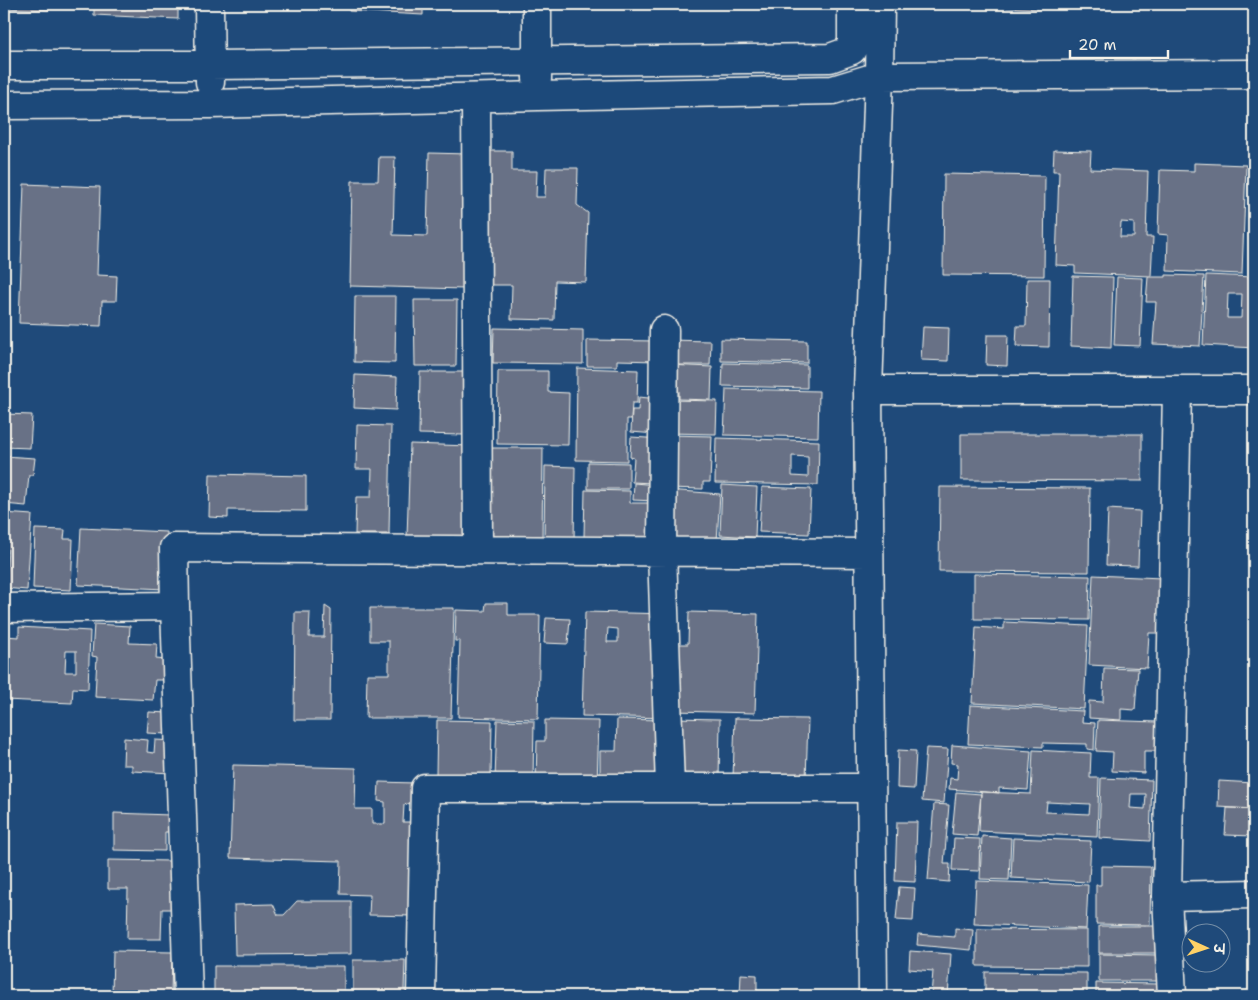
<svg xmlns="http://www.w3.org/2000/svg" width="1258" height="1000" font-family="'Shantell Sans','Playpen Sans Deva',sans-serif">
	<rect width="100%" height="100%" fill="#1f4a7a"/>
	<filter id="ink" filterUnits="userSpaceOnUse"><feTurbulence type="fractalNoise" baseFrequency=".02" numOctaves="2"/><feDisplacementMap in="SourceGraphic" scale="10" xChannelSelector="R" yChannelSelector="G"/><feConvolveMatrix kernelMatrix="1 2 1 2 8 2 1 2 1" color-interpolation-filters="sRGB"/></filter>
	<g filter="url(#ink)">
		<path fill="#677186" stroke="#f4f1e8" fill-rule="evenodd" d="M4,4h45v6l-45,-2z
			M94,4h84v15l-84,-4z
			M349,4h74v11l-74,-4z
			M995,4h45v5l-45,-2z
			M1054,150l37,1 -1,18 58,2 -2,66h7l-2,39 -76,-3v-7l-19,-1 3,-94h-6zM1121,222l13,1v14h-14z
			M487,151h25v20h25l-1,26h9l1,-29h32l-1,37 11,8 -2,69 -31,-1 -1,39 -43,-1 1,-34h-28z
			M429,153l39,1 -3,135 -115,-3 2,-105h26l1,-24h16l-2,78 34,1z
			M1194,163l52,2 -4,109 -75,-3 1,-36 -10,-1 2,-64 34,1z
			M944,174l101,2 -1,100 -101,-1z
			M24,184l76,3 -3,88 20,1 -1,25h-14l-1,25 -82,-3z
			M1166,275l38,1 -4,70 -47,-2 3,-42h-10l2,-25h18z
			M1206,275l48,2v71l-51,-3zM1228,294h14l-1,24h-14z
			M1073,276l40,1 -2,71 -40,-2z
			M1117,277l26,1 -3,68 -26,-1z
			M1027,279h23l-1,68 -33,-1 1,-20h9z
			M355,296h41l-1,67 -41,-1z
			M414,300h43l-1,66h-41z
			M923,327l26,1 -1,33 -27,-1z
			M494,328l89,2v34l-90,-1z
			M987,335h21l-1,31 -21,-1z
			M721,339l86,2v22l-86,-2z
			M587,340l70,1v20l-40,-1v6h-30z
			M668,340l43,1 -1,24h-42z
			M723,363l84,2v23l-85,-2z
			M668,365l44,2 -1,33 -32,-1v-8h-12z
			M577,368l61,2 -1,33h-5l-1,16h-4v42l-51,-1z
			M498,371h50v21l21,1 -1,52 -71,-1z
			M420,372h44v63l-45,-1z
			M355,375l42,2 -1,33 -42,-2z
			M726,389l93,2 -1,46 -94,-2z
			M639,397l19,2 -2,35 -25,-2 1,-22h6z
			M671,400l46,1 -1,33 -46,-1z
			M4,414l28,1 -2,33 -26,-1v6z
			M357,425l34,1 -2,108h-34l1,-37h15l1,-28h-16z
			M961,434h181v47l-181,-1z
			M667,435l45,1 -2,46h-7v7l-37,-1z
			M631,437l31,2 -9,44 -21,-1 2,-24 -4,-1z
			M716,438l103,3 -1,44 -103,-2zM792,456l16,1v20l-16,-1z
			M410,444l60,2 -3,94 -60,-2z
			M491,448h52l-1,92 -52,-1z
			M4,456l31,2 -2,17h-4l-3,31 -22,-2z
			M588,462l41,1v26h-41z
			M545,466l30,1 -1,76h-30z
			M210,474l96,2v35l-78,-1v8l-19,-1z
			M634,483l22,2 -1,16 -22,-1z
			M722,485l35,2 -2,50 -35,-2z
			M762,487l49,2 -2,45 -50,-2z
			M940,487l150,1 -1,84 -150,-1z
			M585,490l45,1v12h23v35l-69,-1z
			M668,490l52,4 -3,47 -52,-3z
			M1108,509l32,2 -2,55 -32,-1z
			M4,513l28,2 -5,75 -23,-2v-7h2l2,-32h-4z
			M81,528l86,4 -2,57 -87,-4z
			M35,529l30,1 -1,9h9l-2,51 -38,-2z
			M974,574l116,2 -1,44 -115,-1z
			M1093,575l69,3 -3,55h-10l-2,35 -58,-3z
			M486,603h22v12h32l-2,104 -80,-2 2,-76h-5l1,-31 29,1z
			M325,606l6,4 -1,110h-36l1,-108h15l-1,25h15z
			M370,608h84l-3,110h-85l1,-44h22v-33h-19z
			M585,612l86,2 -2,104 -87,-2zM608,628l10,1v13h-11z
			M689,612l69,2 -3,99 -82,-2 2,-67h13z
			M546,618l24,1 -2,25 -24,-1z
			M1004,622l84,4 -4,83 -112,-6 4,-76 28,2z
			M94,624l36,2 -1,17 28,1 -1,15 10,1 -1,20h-10l-2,20 -58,-3 2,-40 -5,-1z
			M19,627l71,4 -2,58 -15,-1 -1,15 -68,-3v-64l15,1zM66,651h10v21h-11z
			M1104,668l34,1 -3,41 -14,-1v11l-32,-2v-17l14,1z
			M970,705l113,6 -1,11 13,1 -1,27 -7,-1v-5l-44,-1v4l-75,-3z
			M149,712l19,1 -1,21 -20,-1z
			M673,718l47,1 -1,63 -43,-1z
			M735,718l73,1 -2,60 -73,-1z
			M617,719l48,1 -1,63 -64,-1v-31h16z
			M437,720l55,1 -1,55 -55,-1z
			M497,720l37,1 -1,59 -38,-1z
			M545,720l54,1 -2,63 -61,-2 1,-41h8z
			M1098,720l59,2 -1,29h-12v22l-32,-2 1,-19 -17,-1z
			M124,738l24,2 -1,12 7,1 1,-13 19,1 -2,32 -40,-2v-6h-9z
			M952,745l79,6 -3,39 -29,-2v5l-50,-4 1,-11 7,1 1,-15 -7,-1z
			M926,748l22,1 -4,54 -22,-2z
			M898,750l18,1 -2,38 -17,-1z
			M1033,750l58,3 -1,25h9l-2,59 -118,-6 2,-39 50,2zM1047,802l43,2 -1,10 -43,-2z
			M233,765l123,3 -1,41h17v15h13v-22l-7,-1 1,-19 36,1 -1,19 -10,3 -1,17h12l-2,94 -44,-1 1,-20 -30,-1 1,-33 -111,-3z
			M1101,778l51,2 -2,61 -51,-3zM1131,794h15l-1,15 -15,-1z
			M1219,781l35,2v26l-36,-2z
			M956,792l25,2 -4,42 -25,-2z
			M934,804l15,1 -5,59h6l-1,18 -21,-2z
			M1227,808l27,1v27l-29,-1z
			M114,813l56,2v17h-5v19l-51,-1z
			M897,822h20l-2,60 -20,-1z
			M982,836l29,2 -2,42 -29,-1z
			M954,838l26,1 -1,32 -27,-1z
			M1013,838l78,3 -2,41 -78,-4z
			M108,860l63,1 -1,16 6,1 -1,31h-13l-1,30h-34l1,-50h-20z
			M1101,866l50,1 -1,58 -54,-1v-39h5z
			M976,881l112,4 -2,44 -112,-5z
			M899,887l16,1 -2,33 -17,-1z
			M297,901h54v53l-116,1 -1,-50 39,-1 5,11h6z
			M1099,926h57v27h-57z
			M955,928l18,2 -2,20 -54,-5 1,-11 37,3z
			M977,929l110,1v37l-110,-1z
			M113,951l59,1 -1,43 -15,-1v2h-44z
			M910,951l41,3 -3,42h-17l2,-25 -24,-2z
			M1099,954l59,1 1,26h-60z
			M353,960h52l-1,30h14v6h-65z
			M214,966h130v30h-130z
			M985,972l102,1v23h-102z
			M741,974l16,1v21h-17z
			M1096,983l64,1v12h-64z"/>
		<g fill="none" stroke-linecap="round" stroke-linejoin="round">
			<defs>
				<path id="street" d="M209,4l1,78
					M537,4v75
					M4,65h206l620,-7 22,-8v-46
					M476,98l2,452
					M4,105l207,-1 327,-8 295,-6 46,-14 375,-2
					M664,330l-2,221 8,237
					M868,390h386
					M4,608l171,-2
					M1167,896l87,-2
					M188,996l-13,-390 -1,-58 695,5
					M421,996l4,-208h446
					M873,996l-5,-606 11,-314 1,-72
					M1172,996l-5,-100 10,-506"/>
			</defs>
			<use href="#street" stroke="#f4f1e8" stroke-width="31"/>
			<use href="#street" stroke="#1f4a7a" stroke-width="28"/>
		</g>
	</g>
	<rect width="1258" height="1000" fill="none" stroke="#1f4a7a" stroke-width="20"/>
	<rect x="10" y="10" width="1238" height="980" fill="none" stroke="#f4f1e8" stroke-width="2" filter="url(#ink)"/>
	<g transform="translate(1206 948) rotate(93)"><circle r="24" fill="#1f4a7a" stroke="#748da6"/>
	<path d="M0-4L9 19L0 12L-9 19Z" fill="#ffd166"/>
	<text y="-8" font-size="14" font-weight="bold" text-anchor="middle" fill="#f4f1e8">उ</text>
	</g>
	<path d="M1070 50v8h98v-8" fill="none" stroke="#f4f1e8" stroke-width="2.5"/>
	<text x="1078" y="50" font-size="15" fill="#f4f1e8" stroke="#1f4a7a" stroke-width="4" paint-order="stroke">20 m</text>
</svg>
